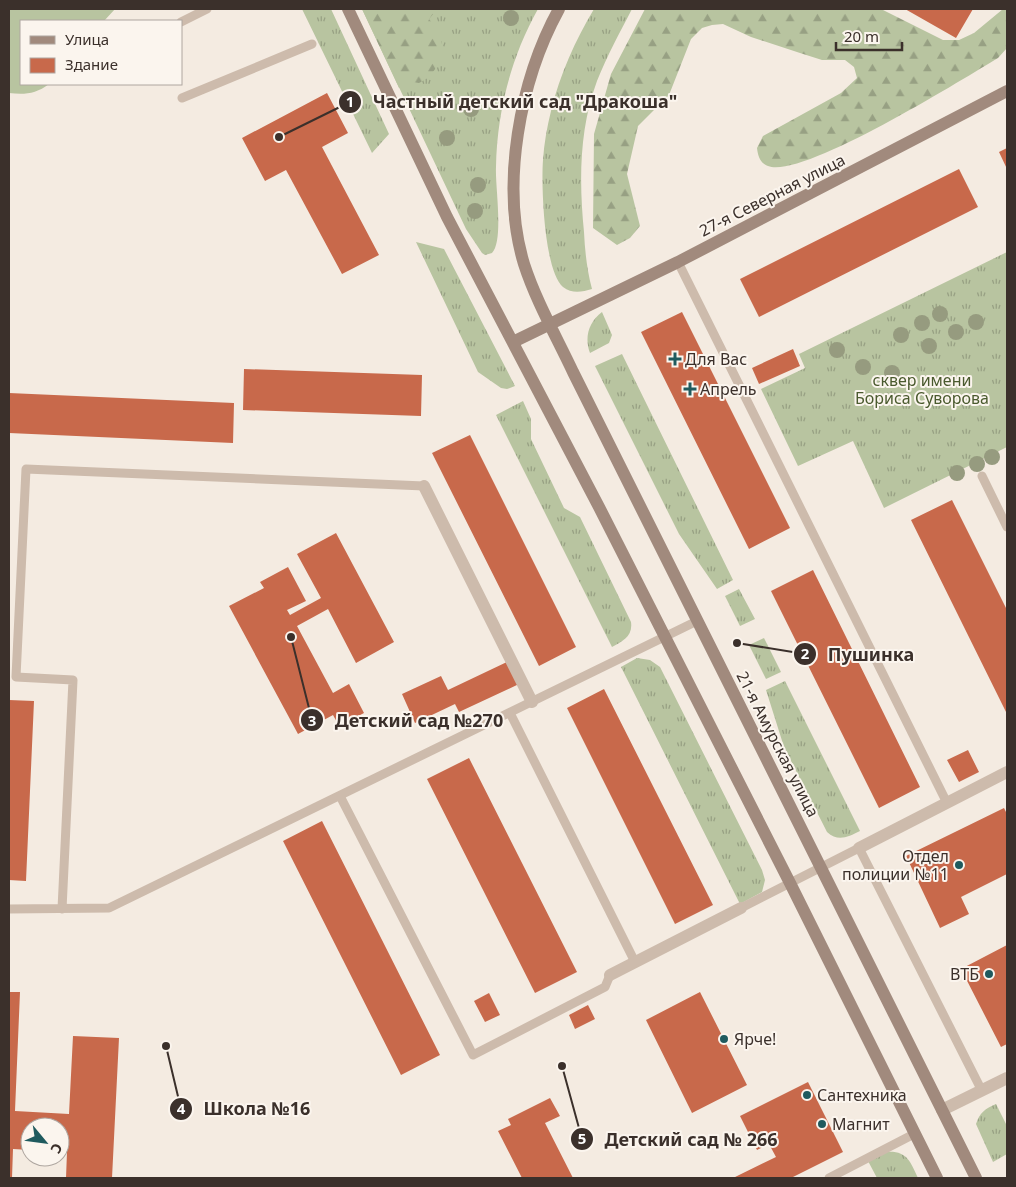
<svg xmlns="http://www.w3.org/2000/svg" width="1016" height="1187" font-family="'Noto Sans',sans-serif">
	<defs>
		<pattern id="grass-tufts" width="24" height="20" patternUnits="userSpaceOnUse" patternTransform="scale(1.25)"><rect width="24" height="20" fill="#b8c4a0"/><path d="M3 7l-1-3M5 7V3M7 7l1-3M15 17l-1-3M17 17v-4M19 17l1-3" fill="none" stroke="#97a083"/></pattern>
		<pattern id="forest-firs" width="22" height="20" patternUnits="userSpaceOnUse" patternTransform="scale(1.25)"><rect width="22" height="20" fill="#b8c4a0"/><path d="M5 1l3.5 6h-7zM16 11l3.5 6h-7z" fill="#97a083"/></pattern>
	</defs>
	<rect width="100%" height="100%" fill="#f4ebe1"/>
	<path fill="url(#grass-tufts)" d="M302,9h29l58,125 -17,19z
		M362,9h176c-27,48 -41,103 -42,158 -1,20 8,73 -4,86l-7,2 -3,-2 -16,-24z
		M594,9h38c-12,23 -25,47 -35,72 -18,48 -18,101 -13,151 1,20 3,38 8,57 -10,3 -20,5 -29,-2 -19,-16 -22,-102 -20,-127 1,-16 4,-33 8,-49 9,-37 24,-70 43,-102z
		M416,242l28,7 71,137 -8,3 -6,-1 -23,-16z
		M1007,252v195l-123,61 -31,-67 -55,25 -37,-77 44,-21 -6,-14z
		M602,312l10,23 -3,8 -19,10c-6,-16 -1,-31 12,-41z
		M622,354l111,226 -16,9 -38,-55 -84,-168z
		M523,401l8,18v20l33,69 16,9 51,105c2,14 -8,19 -19,25l-116,-232z
		M739,589l16,30 -15,7 -15,-30z
		M764,638l17,34 -15,7 -17,-34z
		M637,658l13,2 10,7 102,203 3,10 -3,12 -22,12 -119,-237z
		M785,681l75,150c-12,6 -22,11 -33,1l-43,-85 -18,-57z
		M996,1104l11,22v28l-14,8 -17,-38c4,-12 9,-15 20,-20z
		M885,1152c22,-2 25,9 33,26h-41l-9,-17z"/>
	<path fill="url(#forest-firs)" d="M362,9h73l-1,4 -5,6c4,5 9,11 11,17 7,18 -4,39 -21,47l-6,-1 -14,6z
		M645,9h236l62,31h16l15,-7 29,-24h4v39l-9,10c-35,21 -197,122 -230,108 -8,-3 -10,-10 -11,-18l6,-12 78,-43 16,-15 -3,-11 -9,-7h-23l-22,-7 -49,-16 -28,-13 -11,1 -10,3 -11,11 -22,56 -31,31 -11,48 13,52 -10,12 -13,7 -24,-17 1,-94 17,-60z"/>
	<path fill="#b8c4a0" d="M9,9h106l-11,12h-83v63h28c-13,10 -25,11 -40,9z"/>
	<path fill="#c8694b" d="M905,9h68l-17,29z
		M327,93l21,40 -26,14 57,108 -37,19 -56,-104 -21,11 -23,-43z
		M1007,148v21l-8,-17z
		M959,169l19,38 -219,110 -19,-38z
		M682,312l108,216 -41,21 -108,-217z
		M793,349l7,17 -41,18 -7,-16z
		M244,369l178,6 -1,41 -178,-6z
		M9,393l225,10 -1,40 -224,-10z
		M470,435l106,212 -37,19 -107,-213z
		M952,500l55,110v104l-96,-194z
		M336,533l58,109 -38,21 -28,-54 -31,17 36,67 16,-9 15,29 -25,13 -6,-11 -35,19 -69,-128 35,-18 -4,-6 28,-15 18,34 -19,9 3,5 31,-17 -24,-44z
		M813,570l107,217 -41,21 -108,-217z
		M509,661l10,23 -60,28 -4,-8 -40,19 -13,-29 39,-18 7,14z
		M604,689l109,216 -38,19 -108,-216z
		M9,700l25,1 -8,180 -17,-1z
		M968,750l11,22 -20,10 -12,-22z
		M469,758l108,214 -42,21 -108,-214z
		M1004,808l3,6v60l-46,23 8,17 -29,14 -34,-72z
		M322,821l118,234 -39,20 -118,-234z
		M1007,945v99l-6,3 -40,-78z
		M9,992h11l-5,119 54,3 4,-78 46,2 -7,140h-46l1,-26 -7,-1v-24h-30v23l-17,-1 -1,29h-3z
		M700,992l47,93 -55,28 -46,-93z
		M489,993l11,22 -15,7 -11,-21z
		M588,1005l7,14 -20,10 -6,-14z
		M808,1082l35,70 -52,26h-58l43,-21 -7,-13 -12,6 -17,-34z
		M550,1098l10,18 -15,7 28,55h-51l-24,-47 13,-6 -3,-6z"/>
	<g fill="none" stroke-linecap="round" stroke-linejoin="round">
		<path stroke="#cdbbac" stroke-width="9" d="M181,22l26,-13
			M182,98l130,-54
			M678,262l269,541
			M982,476l25,51
			M510,713l125,249
			M340,796l133,259 132,-68 5,-12
			M741,908l118,-60 123,243
			M9,909l100,-1 588,-287
			M62,909l11,-229 -57,-3 10,-208 398,17
			M829,1178l85,-44"/>
		<path stroke="#cdbbac" stroke-width="12" d="M424,486l108,216
			M859,848l148,-76
			M610,975l131,-67
			M942,1110l65,-32"/>
		<path stroke="#a18a7d" stroke-width="12" d="M348,9l99,208 152,290 191,376 147,295
			M559,9c-39,71 -59,176 -35,255 12,37 32,72 49,108l403,806
			M513,342l165,-80 329,-171"/>
	</g>
	<g fill="#969b7f">
		<circle cx="511" cy="18" r="8"/>
		<circle cx="471" cy="109" r="8"/>
		<circle cx="447" cy="138" r="8"/>
		<circle cx="478" cy="185" r="8"/>
		<circle cx="475" cy="211" r="8"/>
		<circle cx="940" cy="314" r="8"/>
		<circle cx="976" cy="322" r="8"/>
		<circle cx="922" cy="323" r="8"/>
		<circle cx="956" cy="332" r="8"/>
		<circle cx="901" cy="335" r="8"/>
		<circle cx="929" cy="346" r="8"/>
		<circle cx="837" cy="350" r="8"/>
		<circle cx="863" cy="367" r="8"/>
		<circle cx="892" cy="373" r="8"/>
		<circle cx="992" cy="457" r="8"/>
		<circle cx="977" cy="464" r="8"/>
		<circle cx="957" cy="473" r="8"/>
	</g>
	<g fill="#1f5a5e" stroke="#fbf5ee" stroke-width="2">
		<path d="M672.5 351.5h5v5h5v5h-5v5h-5v-5h-5v-5h5z"/>
		<path d="M687.5 381.5h5v5h5v5h-5v5h-5v-5h-5v-5h5z"/>
		<circle cx="959" cy="865" r="5"/>
		<circle cx="989" cy="974" r="5"/>
		<circle cx="724" cy="1039" r="5"/>
		<circle cx="807" cy="1095" r="5"/>
		<circle cx="822" cy="1124" r="5"/>
	</g>
	<g text-anchor="middle" dominant-baseline="central" stroke-width="4" stroke-linejoin="round" paint-order="stroke">
		<g font-size="16" fill="#3b302b" stroke="#fbf5ee">
			<text transform="translate(772 195) rotate(-27)">27-я Северная улица</text>
			<text transform="translate(778 744) rotate(63)">21-я Амурская улица</text>
		</g>
		<g font-size="16" fill="#3b302b" stroke="#fbf5ee" text-anchor="start">
			<text x="685" y="359">Для Вас</text>
			<text x="700" y="389">Апрель</text>
			<text x="949" y="856" text-anchor="end">Отдел<tspan x="949" dy="18">полиции №11</tspan></text>
			<text x="979" y="974" text-anchor="end">ВТБ</text>
			<text x="734" y="1039">Ярче!</text>
			<text x="817" y="1095">Сантехника</text>
			<text x="832" y="1124">Магнит</text>
		</g>
		<g font-size="16" fill="#4a5a2e" stroke="#fbf5ee">
			<text x="922" y="380">сквер имени<tspan x="922" dy="18">Бориса Суворова</tspan></text>
		</g>
	</g>
	<path fill="none" stroke="#3b302b" stroke-width="2" d="M279 137L350 102M737 643L805 654M291 637L312 720M166 1046L181 1109M562 1066L582 1139"/>
	<g fill="#3b302b" stroke="#fbf5ee" stroke-width="2">
		<circle cx="279" cy="137" r="5"/>
		<circle cx="737" cy="643" r="5"/>
		<circle cx="291" cy="637" r="5"/>
		<circle cx="166" cy="1046" r="5"/>
		<circle cx="562" cy="1066" r="5"/>
		<circle cx="350" cy="102" r="12"/>
		<circle cx="805" cy="654" r="12"/>
		<circle cx="312" cy="720" r="12"/>
		<circle cx="181" cy="1109" r="12"/>
		<circle cx="582" cy="1139" r="12"/>
	</g>
	<g font-size="15" text-anchor="middle" font-weight="bold" fill="#fff">
		<text x="350" y="107">1</text>
		<text x="805" y="659">2</text>
		<text x="312" y="726">3</text>
		<text x="181" y="1114">4</text>
		<text x="582" y="1144">5</text>
	</g>
	<g font-size="18" text-anchor="middle" font-weight="bold" fill="#3b302b" stroke="#fbf5ee" stroke-width="4" stroke-linejoin="round" paint-order="stroke">
		<text x="525" y="108">Частный детский сад "Дракоша"</text>
		<text x="871" y="661">Пушинка</text>
		<text x="419" y="727">Детский сад №270</text>
		<text x="257" y="1115">Школа №16</text>
		<text x="691" y="1146">Детский сад № 266</text>
	</g>
	<rect width="1016" height="1187" fill="none" stroke="#3b302b" stroke-width="20"/>
	<rect x="20" y="20" width="162" height="65" fill="#fbf5ee" stroke="#aea6a0"/>
	<rect x="30" y="36" width="25" height="8" fill="#a18a7d" stroke="#aea6a0"/>
	<text x="65" y="45" font-size="15" fill="#3b302b">Улица</text>
	<rect x="30" y="58" width="25" height="15" fill="#c8694b" stroke="#aea6a0"/>
	<text x="65" y="70" font-size="15" fill="#3b302b">Здание</text>
	<g transform="translate(45 1142) rotate(119)"><circle r="24" fill="#fbf5ee" stroke="#aea6a0"/>
	<path d="M0-4L9 19L0 12L-9 19Z" fill="#1f5a5e"/>
	<text y="-8" font-size="14" font-weight="bold" text-anchor="middle" fill="#3b302b">С</text>
	</g>
	<path d="M836 42v8h66v-8" fill="none" stroke="#3b302b" stroke-width="2.5"/>
	<text x="844" y="42" font-size="15" fill="#3b302b" stroke="#fbf5ee" stroke-width="4" paint-order="stroke">20 m</text>
</svg>
